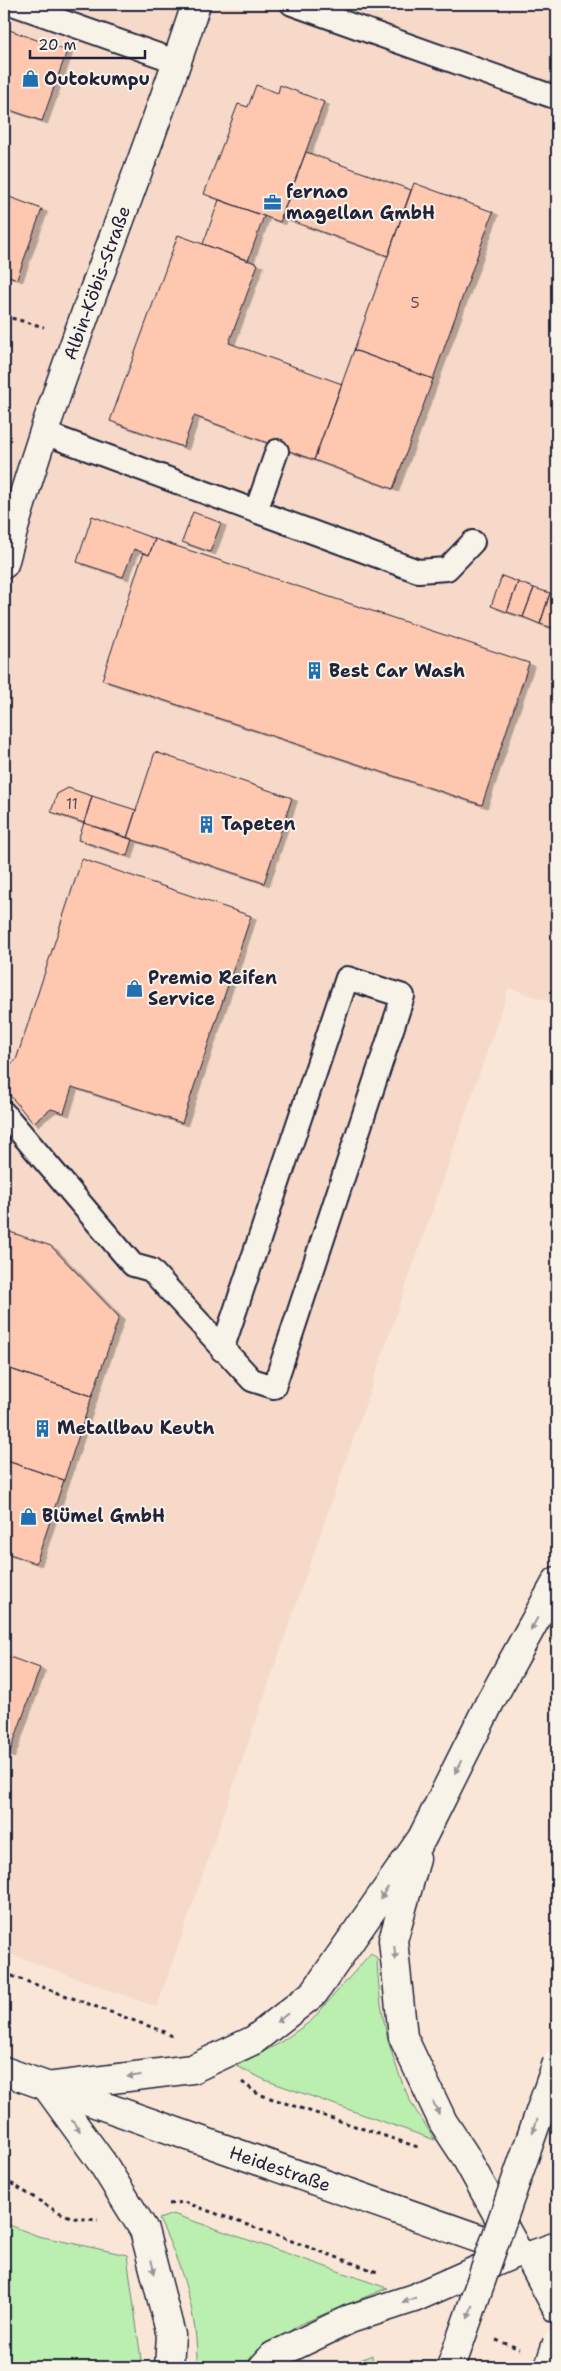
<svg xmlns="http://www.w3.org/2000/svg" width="561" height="2371" font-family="'Shantell Sans',sans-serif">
	<defs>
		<filter id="shadow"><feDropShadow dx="5.5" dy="3" stdDeviation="0" flood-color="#0004"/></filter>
	</defs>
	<rect width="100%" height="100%" fill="#f9e6d7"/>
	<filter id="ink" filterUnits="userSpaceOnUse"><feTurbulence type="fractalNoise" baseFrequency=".02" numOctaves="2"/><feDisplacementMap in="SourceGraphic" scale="10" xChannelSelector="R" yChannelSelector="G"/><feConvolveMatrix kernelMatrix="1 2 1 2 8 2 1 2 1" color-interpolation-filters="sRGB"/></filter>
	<g filter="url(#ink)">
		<path fill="#f6d9c8" d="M4,4h553v1000l-48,-16 -352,1019 -153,-55z"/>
		<path fill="#bbefaf" stroke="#6e8875" d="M371,1953l6,5c2,51 10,89 30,136 7,16 19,31 28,46l-170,-60 -29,-14 42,-22 33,-23z
			M173,2214l214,74 -89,37 -55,42h-46c1,-54 -15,-100 -38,-148z
			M4,2223l34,13 89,19 15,112h-138z
			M372,2355v12h-27z"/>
		<path fill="#fdc8af" stroke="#22223b" filter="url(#shadow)" d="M4,28l63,23 -25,70 -38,-13z
			M256,85l22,8 2,-8 44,17 -44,120 -76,-28 34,-90 10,3z
			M306,152l105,38 -23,66 -107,-39z
			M414,183l79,29 -60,167 -79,-29z
			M4,195l38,14 -25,70 -13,-5z
			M219,200l45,16 -16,45 -45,-17z
			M178,235l80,29 -29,79 113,41 -28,76 -120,-44 -11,31 -73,-26z
			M354,350l79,29 -40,110 -79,-29z
			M193,512l28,11 -11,29 -28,-10z
			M92,516l63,23 -6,16 -15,-6 -11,28 -46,-15z
			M155,539l374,124 -47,142 -380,-125 37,-115 5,-12 5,2z
			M502,576l16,6 -11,30 -16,-6z
			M518,582l16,6 -11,29 -16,-5z
			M534,588l16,5 -10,31 -17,-7z
			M550,593l7,3 -1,33 -16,-5z
			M155,752l137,46 -28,85 -137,-45z
			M68,788l24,8 -8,27 -33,-11 6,-18z
			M92,796l44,14 -9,28 -43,-15z
			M84,823l48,16 -5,17 -49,-16z
			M82,859l169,57 -69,207 -110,-36 -8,26 -13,-4 -18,14 -29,-35v-18l12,-10z
			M4,1230l47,16 68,71 -27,79 -88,-29z
			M4,1367l88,29 -28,84 -60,-20z
			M4,1460l60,20 -28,83 -32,-11z
			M4,1655l36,13 -31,87 -5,-2z"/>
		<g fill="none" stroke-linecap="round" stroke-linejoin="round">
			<defs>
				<path id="lane" d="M13,4l165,58
					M292,4l265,94
					M44,433l374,138 29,-2 26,-27
					M256,511l21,-60
					M4,1113l129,152 18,5 101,110 22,7 129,-391 -56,-18 -125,372"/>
				<path id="street" d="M4,564c51,-191 132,-372 192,-560"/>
				<path id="secondary" d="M4,2071l553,195"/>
				<path id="highway" d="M557,2246l-28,10 28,53
					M169,2367l2,-32 -27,-105 -41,-66 -56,-77 145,-18 62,-29 60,-47 108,-155 68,-136 67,-121
					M263,2367l10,-11 77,-37 64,-21 104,-46 -54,-98 -21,-32 -40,-85 -10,-97 23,-81"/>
			</defs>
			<use href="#lane" stroke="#22223b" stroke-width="26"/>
			<use href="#street" stroke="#22223b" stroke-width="31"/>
			<use href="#secondary" stroke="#22223b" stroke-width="31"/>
			<use href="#highway" stroke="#22223b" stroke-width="31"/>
			<path stroke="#22223b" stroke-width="3" stroke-dasharray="4 4" stroke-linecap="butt" d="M4,316l40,11
				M4,1973l161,59 7,4
				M242,2082l16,12 160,53
				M4,2179l52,32 17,7 25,2
				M169,2204l15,-2 196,71
				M496,2340l24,9"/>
			<use href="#lane" stroke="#f7f3e8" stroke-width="22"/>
			<use href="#street" stroke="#f7f3e8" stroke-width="28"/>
			<use href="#secondary" stroke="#f7f3e8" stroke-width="28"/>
			<use href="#highway" stroke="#f7f3e8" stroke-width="28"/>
			<defs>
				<path id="highway-bridge" d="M451,2367l106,-304
					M549,2367l8,-24"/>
			</defs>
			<use href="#highway-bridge" stroke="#22223b" stroke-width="31" stroke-linecap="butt"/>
			<use href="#highway-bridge" stroke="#f7f3e8" stroke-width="28"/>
		</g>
		<defs><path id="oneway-solid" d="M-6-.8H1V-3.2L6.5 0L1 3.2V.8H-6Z" transform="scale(1.25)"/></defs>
		<g fill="#97959a">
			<use href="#oneway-solid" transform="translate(534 1624) rotate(119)"/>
			<use href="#oneway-solid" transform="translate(458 1767) rotate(117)"/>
			<use href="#oneway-solid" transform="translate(384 1893) rotate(125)"/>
			<use href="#oneway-solid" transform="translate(395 1953) rotate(84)"/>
			<use href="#oneway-solid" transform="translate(282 2018) rotate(142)"/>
			<use href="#oneway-solid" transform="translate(134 2076) rotate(173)"/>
			<use href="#oneway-solid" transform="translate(436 2108) rotate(65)"/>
			<use href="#oneway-solid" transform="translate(76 2126) rotate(54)"/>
			<use href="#oneway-solid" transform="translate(535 2126) rotate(109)"/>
			<use href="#oneway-solid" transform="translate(153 2267) rotate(76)"/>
			<use href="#oneway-solid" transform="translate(409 2300) rotate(161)"/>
			<use href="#oneway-solid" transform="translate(470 2312) rotate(109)"/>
		</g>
	</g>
	<defs>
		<symbol id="shop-bare" viewBox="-9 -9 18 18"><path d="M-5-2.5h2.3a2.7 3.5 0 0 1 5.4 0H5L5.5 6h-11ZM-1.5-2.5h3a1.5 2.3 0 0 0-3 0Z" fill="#1f6fb2" stroke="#f7f3e8" stroke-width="2.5" paint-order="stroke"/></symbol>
		<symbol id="office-bare" viewBox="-9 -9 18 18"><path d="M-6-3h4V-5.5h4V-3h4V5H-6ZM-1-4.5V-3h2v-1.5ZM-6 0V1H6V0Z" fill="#1f6fb2" stroke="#f7f3e8" stroke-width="2.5" paint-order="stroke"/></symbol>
		<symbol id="building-bare" viewBox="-9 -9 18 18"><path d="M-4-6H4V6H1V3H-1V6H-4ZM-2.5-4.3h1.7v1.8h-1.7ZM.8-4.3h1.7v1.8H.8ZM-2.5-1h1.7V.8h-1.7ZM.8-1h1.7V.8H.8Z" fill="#1f6fb2" stroke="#f7f3e8" stroke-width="2.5" paint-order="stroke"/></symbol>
	</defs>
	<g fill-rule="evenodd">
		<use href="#shop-bare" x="18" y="66" width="25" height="25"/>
		<use href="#office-bare" x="260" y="190" width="25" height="25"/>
		<use href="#building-bare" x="302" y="658" width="25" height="25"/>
		<use href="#building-bare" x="194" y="812" width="25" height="25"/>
		<use href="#shop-bare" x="122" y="976" width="25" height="25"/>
		<use href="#building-bare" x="30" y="1416" width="25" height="25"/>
		<use href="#shop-bare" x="16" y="1504" width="25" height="25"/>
	</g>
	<g text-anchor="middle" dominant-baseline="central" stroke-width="4" stroke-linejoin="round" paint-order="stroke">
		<g font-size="15" fill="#594c58">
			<text x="415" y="303">5</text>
			<text x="72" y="804">11</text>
		</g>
		<g font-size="18" font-weight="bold" fill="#22223b" stroke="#f7f3e8" text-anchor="start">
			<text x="44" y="79">Outokumpu</text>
			<text x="286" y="192">fernao<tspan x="286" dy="21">magellan GmbH</tspan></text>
			<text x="329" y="671">Best Car Wash</text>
			<text x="221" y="824">Tapeten</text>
			<text x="148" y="978">Premio Reifen<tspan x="148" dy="21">Service</tspan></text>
			<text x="57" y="1428">Metallbau Keuth</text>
			<text x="42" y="1516">Blümel GmbH</text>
		</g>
		<g font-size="18" fill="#22223b" stroke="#f7f3e8">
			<text transform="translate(97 283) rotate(-70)">Albin-Köbis-Straße</text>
			<text transform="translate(280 2169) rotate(19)">Heidestraße</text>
		</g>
	</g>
	<rect width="561" height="2371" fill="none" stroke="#f7f3e8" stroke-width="20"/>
	<rect x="10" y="10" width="541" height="2351" fill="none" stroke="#22223b" stroke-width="2" filter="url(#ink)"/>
	<path d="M30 50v8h115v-8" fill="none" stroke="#22223b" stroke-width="2.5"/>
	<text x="38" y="50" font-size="15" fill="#22223b" stroke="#f7f3e8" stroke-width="4" paint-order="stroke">20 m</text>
</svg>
